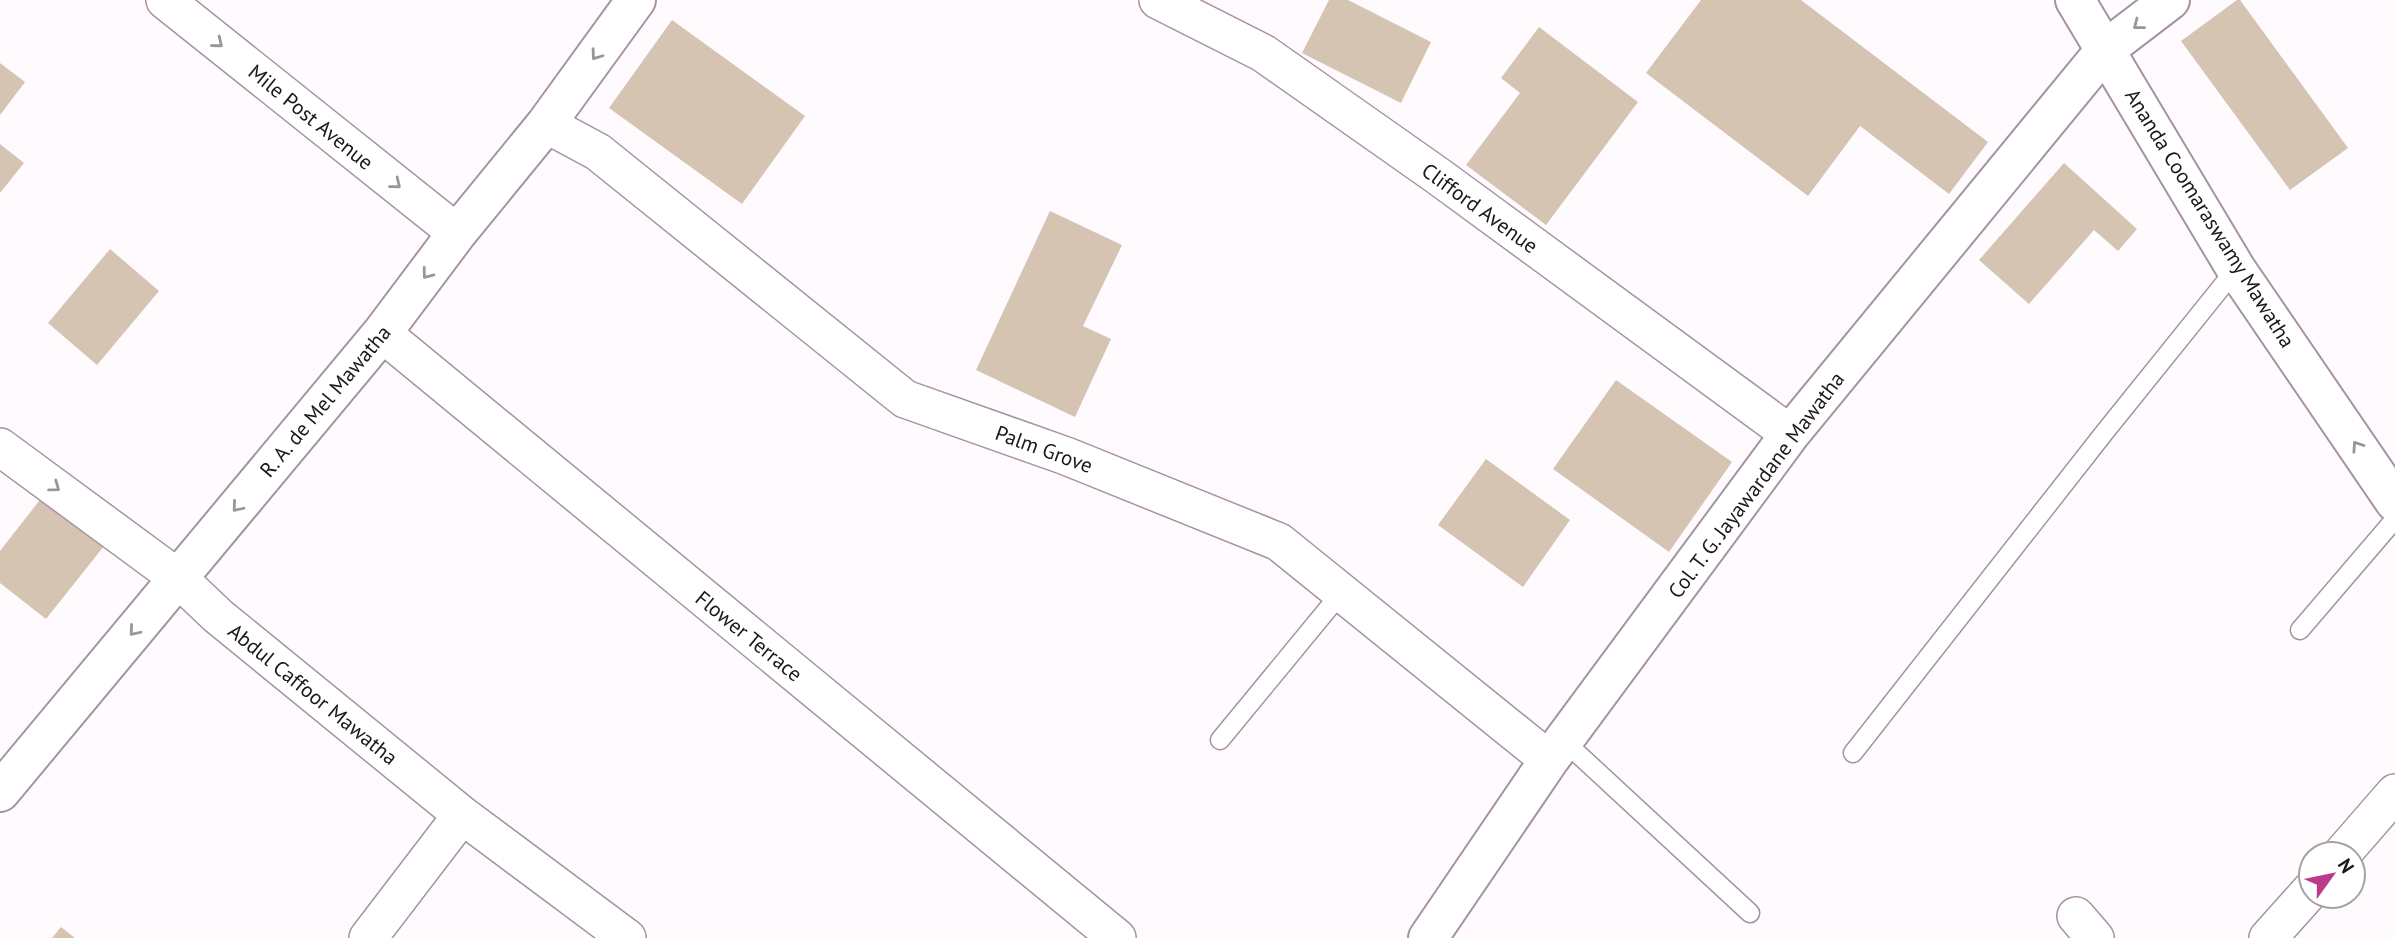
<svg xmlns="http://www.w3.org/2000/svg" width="2395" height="938" font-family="'PT Sans',sans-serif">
	<rect width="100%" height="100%" fill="#fefafd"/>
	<path fill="#d5c4b1" d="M1329,0h19l83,42 -30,61 -99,-50z
		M1701,0h100l187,142 -39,52 -89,-68 -52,70 -162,-123z
		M2237,0h3l108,148 -58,42 -109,-149z
		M672,20l133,96 -63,88 -133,-96z
		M1539,27l99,75 -92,123 -80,-60 54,-72 -19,-15z
		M0,63l25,19 -25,33z
		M0,144l24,19 -24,30z
		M2064,163l73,66 -19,22 -24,-21 -65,74 -50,-44z
		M1050,211l72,34 -39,81 28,13 -36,78 -99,-47z
		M110,249l49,42 -62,74 -49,-42z
		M1616,380l116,82 -63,90 -116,-83z
		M1486,459l84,61 -47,67 -85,-62z
		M50,487l62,49 -66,83 -46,-36v-32z
		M61,927l14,11h-23z"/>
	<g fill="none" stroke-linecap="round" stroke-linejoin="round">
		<defs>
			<path id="lane" d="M2300,630l95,-111
				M1220,740l121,-147
				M1564,741l186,172
				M1853,753l251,-320 132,-164"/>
			<path id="street" d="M165,0l292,233
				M1158,0l105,53 175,123 352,258
				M546,124l52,28 307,247 161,57 213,86 270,218
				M382,333l735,605
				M0,447l178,131 40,38 244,199 165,123
				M2342,854l53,-61
				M2076,916l19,22
				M368,938l94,-123
				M2268,938l43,-48"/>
			<path id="secondary" d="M1428,938l121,-178 241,-326 316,-385 64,-49"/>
			<path id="highway" d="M2075,0l161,269 159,233
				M0,792l382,-459 75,-100 89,-109 90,-124"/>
		</defs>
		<use href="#lane" stroke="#a593a4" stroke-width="21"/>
		<use href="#street" stroke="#a593a4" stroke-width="40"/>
		<use href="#secondary" stroke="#a593a4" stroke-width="42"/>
		<use href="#highway" stroke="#a593a4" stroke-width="42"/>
		<use href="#lane" stroke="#fff" stroke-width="18"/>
		<use href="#street" stroke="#fff" stroke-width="37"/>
		<use href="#secondary" stroke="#fff" stroke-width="38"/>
		<use href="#highway" stroke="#fff" stroke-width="38"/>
	</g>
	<defs><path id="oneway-chevron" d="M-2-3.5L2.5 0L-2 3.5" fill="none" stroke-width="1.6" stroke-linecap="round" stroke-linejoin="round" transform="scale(1.75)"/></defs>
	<g stroke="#999699">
		<use href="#oneway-chevron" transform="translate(2138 25) rotate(142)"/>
		<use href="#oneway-chevron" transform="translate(218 43) rotate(39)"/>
		<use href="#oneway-chevron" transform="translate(596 55) rotate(126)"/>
		<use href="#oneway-chevron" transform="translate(396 184) rotate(39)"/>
		<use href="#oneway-chevron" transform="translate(427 274) rotate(127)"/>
		<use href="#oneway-chevron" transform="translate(2357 446) rotate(-124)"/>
		<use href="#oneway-chevron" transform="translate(55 487) rotate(36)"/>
		<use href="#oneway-chevron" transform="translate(237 507) rotate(130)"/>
		<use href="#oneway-chevron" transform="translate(134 631) rotate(130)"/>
	</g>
	<g text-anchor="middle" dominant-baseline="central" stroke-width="7" stroke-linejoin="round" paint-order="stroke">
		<g font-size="21" fill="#1d161d" stroke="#fff">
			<text transform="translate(311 117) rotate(39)">Mile Post Avenue</text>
			<text transform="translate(1480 208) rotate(36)">Clifford Avenue</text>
			<text transform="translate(2210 218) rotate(58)">Ananda Coomaraswamy Mawatha</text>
			<text transform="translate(325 401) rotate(-50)">R. A. de Mel Mawatha</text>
			<text transform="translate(1044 449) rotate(20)">Palm Grove</text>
			<text transform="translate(1756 485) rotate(-53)">Col. T. G. Jayawardane Mawatha</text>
			<text transform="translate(749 636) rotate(39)">Flower Terrace</text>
			<text transform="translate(313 694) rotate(39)">Abdul Caffoor Mawatha</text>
		</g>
	</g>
	<g transform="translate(2332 875) rotate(57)"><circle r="33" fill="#ffffff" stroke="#a5a2a5" stroke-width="2"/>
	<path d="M0-5L12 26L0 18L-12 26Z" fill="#ba3b88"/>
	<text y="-10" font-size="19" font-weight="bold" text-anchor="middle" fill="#1d161d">N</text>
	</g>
</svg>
